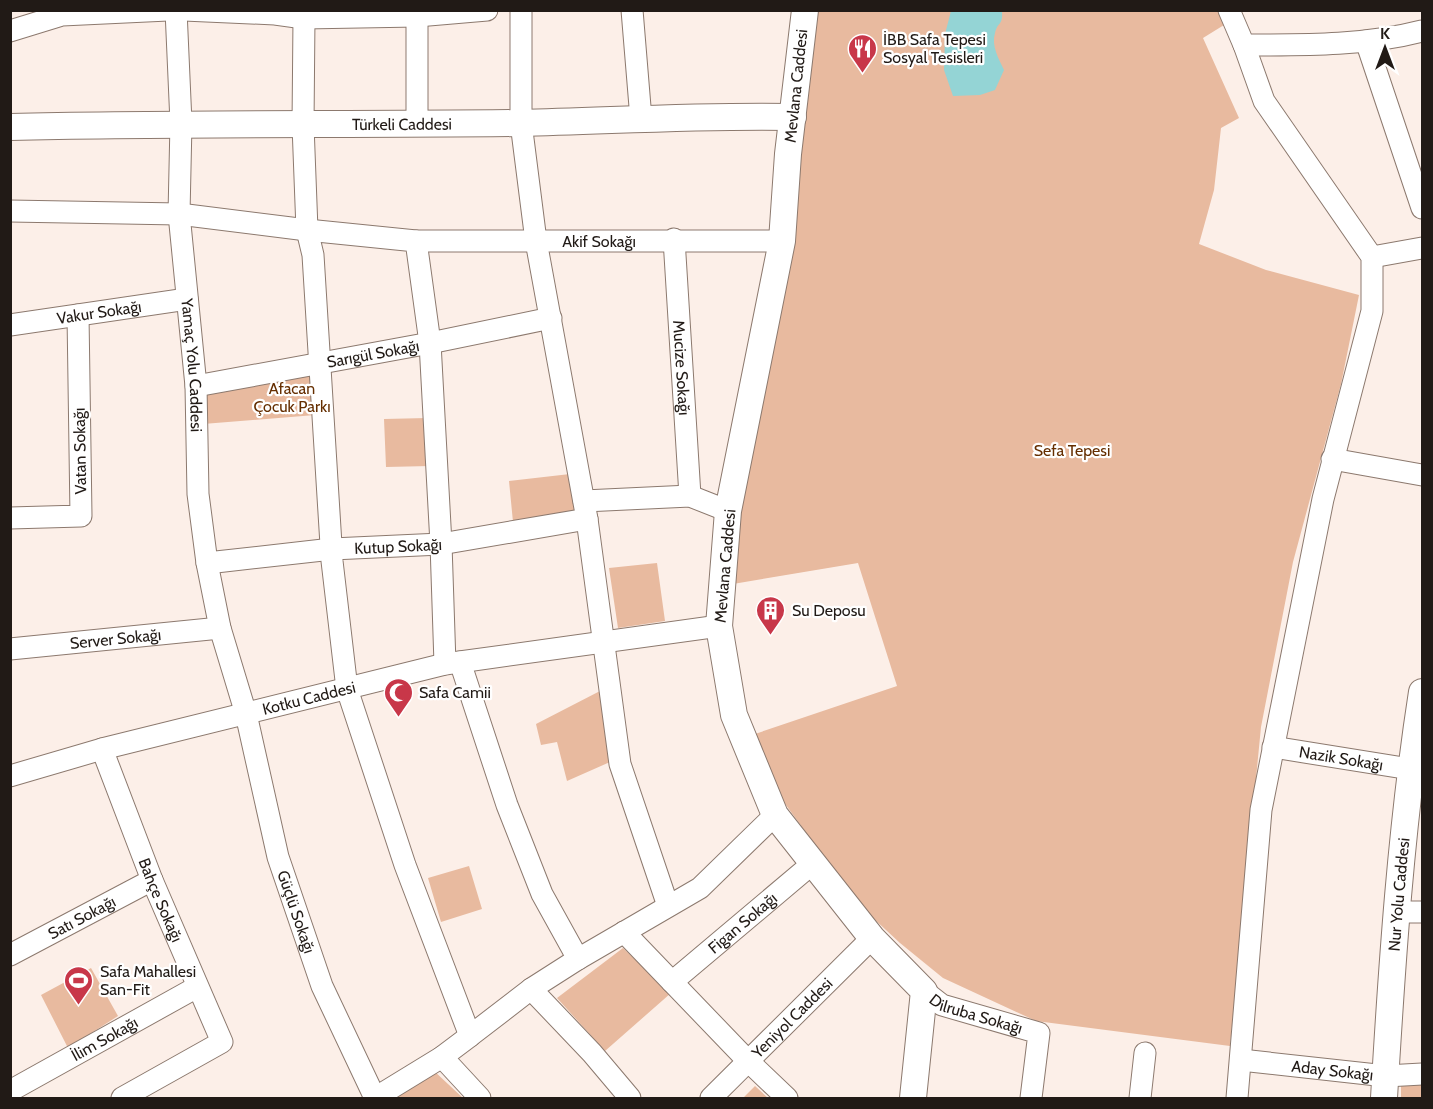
<svg xmlns="http://www.w3.org/2000/svg" width="1433" height="1109" font-family="Cabin,sans-serif">
	<rect width="100%" height="100%" fill="#fcefe8"/>
	<path fill="#e8ba9f" d="M812,11h406l6,14 -21,13 36,80 -18,10 -7,62 -15,54 67,26 93,25 -18,89 -48,178 -32,165 -31,319 -194,-25 -93,-43 -43,-35 -41,-38 -87,-119 -26,-49 151,-51 -39,-123 -131,22 8,-53 15,-64 47,-261z
		M314,374l1,41 -112,9 -1,-33z
		M427,418l3,48 -44,1 -2,-48z
		M570,474l6,40 -63,8 -4,-41z
		M657,563l8,58 -47,7 -9,-60z
		M600,691l10,71 -43,19 -10,-39 -16,3 -5,-21z
		M469,866l13,43 -41,13 -13,-44z
		M623,948l48,45 -66,58 -48,-53z
		M91,968l27,48 -50,32 -27,-53z
		M433,1070l30,28h-69z
		M1422,1083v15h-21v-12z
		M755,1086l13,12h-25z"/>
	<path fill="#94d4d5" d="M951,11h51c1,15 -4,10 -7,22 -4,13 4,26 9,37l-9,20 -15,5 -27,1 -9,-26 1,-36z"/>
	<g fill="none" stroke-linecap="round" stroke-linejoin="round">
		<defs>
			<g id="minor">
				<path id="s1" d="M176,10l5,113 -2,91 17,172 2,108 9,69 13,65 26,86 32,143 44,129 53,112"/>
				<path d="M184,10l91,4 29,4 113,-2 70,-6"/>
				<path d="M521,10v113l15,118 51,278 33,245 48,142"/>
				<path d="M632,10l9,109"/>
				<path d="M1229,10l15,35c59,0 120,1 178,-14"/>
				<path d="M10,31l52,-16 106,-5"/>
				<path d="M1366,41l56,167"/>
				<path d="M417,123v-107"/>
				<path d="M10,211l169,3 128,16 -4,-105 1,-107"/>
				<path id="s2" d="M674,239l16,257"/>
				<path id="s3" d="M416,241h366"/>
				<path d="M1372,257l50,-9"/>
				<path id="s4" d="M10,325l177,-26"/>
				<path id="s5" d="M196,386l234,-43 121,-25"/>
				<path d="M1332,459l90,16"/>
				<path d="M584,501l106,-5 38,15"/>
				<path d="M10,518l71,-2 -3,-201"/>
				<path id="s6" d="M207,563l125,-14 109,-5 146,-25"/>
				<path id="s7" d="M10,649l210,-21"/>
				<path d="M460,662l47,143 35,89 36,65"/>
				<path d="M445,664l-4,-120 -11,-201 -14,-102 -109,-11 6,25 19,306 15,128 58,176 65,171 61,-47"/>
				<path id="s8" d="M1273,747l137,22"/>
				<path id="s9" d="M102,749l50,131 70,162 -100,56"/>
				<path id="s10" d="M10,776l92,-27 343,-85 274,-38"/>
				<path d="M1396,912h26"/>
				<path d="M624,932l124,129 39,37"/>
				<path id="s11" d="M10,955l142,-75"/>
				<path id="s12" d="M672,982l140,-118"/>
				<path id="s13" d="M924,991l18,14 97,28 -8,65"/>
				<path d="M442,1057l38,41"/>
				<path id="s14" d="M1241,1060l145,16 36,-2"/>
				<path id="s15" d="M10,1091l187,-104"/>
				<path d="M375,1098l67,-41 28,-21"/>
				<path d="M630,1098l-38,-45 -61,-64 47,-30 122,-71 75,-73"/>
				<path id="s16" d="M711,1098l161,-160"/>
				<path d="M1140,1098l5,-45"/>
				<path d="M1237,1098l24,-288 62,-311 49,-188v-54l-108,-156 -20,-56"/>
			</g>
			<g id="tertiary">
				<path d="M805,10l-17,144 -6,87 -54,270 -9,115 15,89 41,100 97,123 52,53 -11,107"/>
				<path id="s17" d="M10,127c170,-4 340,-2 510,-4 91,-2 182,-8 273,-6"/>
				<path id="s18" d="M1384,1098c8,-135 17,-271 38,-406"/>
			</g>
		</defs>
		<use href="#minor" stroke="#8c796e" stroke-width="23"/>
		<use href="#tertiary" stroke="#8c796e" stroke-width="28"/>
		<use href="#minor" stroke="#fff" stroke-width="21"/>
		<use href="#tertiary" stroke="#fff" stroke-width="26"/>
	</g>
	<defs>
		<symbol id="restaurant-pin" viewBox="-11 -11 22 30"><path d="M0 17L-7.5 6A9.5 9.5 0 1 1 7.5 6Z" fill="#c83749" stroke="#fff"/><path d="M-5-6h1v4h1v-4h1v4h1v-4h1v5L-1.5 .5V6h-2V.5L-5-1ZM5-6V6H3V1.5H1.5Q1.5-4 5-6Z" fill="#fff"/></symbol>
		<symbol id="building-pin" viewBox="-11 -11 22 30"><path d="M0 17L-7.5 6A9.5 9.5 0 1 1 7.5 6Z" fill="#c83749" stroke="#fff"/><path d="M-4-6H4V6H1V3H-1V6H-4ZM-2.5-4.3h1.7v1.8h-1.7ZM.8-4.3h1.7v1.8H.8ZM-2.5-1h1.7V.8h-1.7ZM.8-1h1.7V.8H.8Z" fill="#fff"/></symbol>
		<symbol id="mosque-pin" viewBox="-11 -11 22 30"><path d="M0 17L-7.5 6A9.5 9.5 0 1 1 7.5 6Z" fill="#c83749" stroke="#fff"/><path d="M3.5-4.9A6 6 0 1 0 3.5 4.9A5 5 0 1 1 3.5-4.9Z" fill="#fff"/></symbol>
		<symbol id="stadium-pin" viewBox="-11 -11 22 30"><path d="M0 17L-7.5 6A9.5 9.5 0 1 1 7.5 6Z" fill="#c83749" stroke="#fff"/><path d="M0-5a6.5 5 0 1 0 0 10a6.5 5 0 1 0 0-10ZM-3.5-1.8h7v3.6h-7Z" fill="#fff"/></symbol>
	</defs>
	<g fill-rule="evenodd">
		<use href="#restaurant-pin" x="846" y="32" width="33" height="45"/>
		<use href="#building-pin" x="754" y="594" width="33" height="45"/>
		<use href="#mosque-pin" x="382" y="676" width="33" height="45"/>
		<use href="#stadium-pin" x="62" y="964" width="33" height="45"/>
	</g>
	<g text-anchor="middle" dominant-baseline="central" stroke-width="4.5" stroke-linejoin="round" paint-order="stroke">
		<g font-size="16" fill="#211a16" stroke="#fff" text-anchor="start">
			<text x="883" y="39">İBB Safa Tepesi<tspan x="883" dy="18">Sosyal Tesisleri</tspan></text>
			<text x="792" y="610">Su Deposu</text>
			<text x="419" y="692">Safa Camii</text>
			<text x="100" y="971">Safa Mahallesi<tspan x="100" dy="18">San-Fit</tspan></text>
		</g>
		<g font-size="16" fill="#211a16" stroke="#fff">
			<text transform="translate(796 86) rotate(-84)">Mevlana Caddesi</text>
			<text stroke="none"><textPath href="#s17" startOffset="392">Türkeli Caddesi</textPath></text>
			<text stroke="none"><textPath href="#s3" startOffset="183">Akif Sokağı</textPath></text>
			<text stroke="none"><textPath href="#s4" startOffset="90">Vakur Sokağı</textPath></text>
			<text stroke="none"><textPath href="#s5" startOffset="180">Sarıgül Sokağı</textPath></text>
			<text stroke="none"><textPath href="#s1" startOffset="356">Yamaç Yolu Caddesi</textPath></text>
			<text stroke="none"><textPath href="#s2" startOffset="129">Mucize Sokağı</textPath></text>
			<text transform="translate(80 451) rotate(-91)">Vatan Sokağı</text>
			<text stroke="none"><textPath href="#s6" startOffset="192">Kutup Sokağı</textPath></text>
			<text transform="translate(725 566) rotate(-85)">Mevlana Caddesi</text>
			<text stroke="none"><textPath href="#s7" startOffset="106">Server Sokağı</textPath></text>
			<text stroke="none"><textPath href="#s10" startOffset="309">Kotku Caddesi</textPath></text>
			<text stroke="none"><textPath href="#s8" startOffset="69">Nazik Sokağı</textPath></text>
			<text stroke="none"><textPath href="#s18" startOffset="204">Nur Yolu Caddesi</textPath></text>
			<text stroke="none"><textPath href="#s9" startOffset="162">Bahçe Sokağı</textPath></text>
			<text stroke="none"><textPath href="#s1" startOffset="915">Güçlü Sokağı</textPath></text>
			<text stroke="none"><textPath href="#s11" startOffset="81">Satı Sokağı</textPath></text>
			<text stroke="none"><textPath href="#s12" startOffset="92">Figan Sokağı</textPath></text>
			<text stroke="none"><textPath href="#s13" startOffset="58">Dilruba Sokağı</textPath></text>
			<text stroke="none"><textPath href="#s16" startOffset="114">Yeniyol Caddesi</textPath></text>
			<text stroke="none"><textPath href="#s15" startOffset="108">İlim Sokağı</textPath></text>
			<text stroke="none"><textPath href="#s14" startOffset="92">Aday Sokağı</textPath></text>
		</g>
		<g font-size="16" fill="#652e00" stroke="#fff">
			<text x="292" y="388">Afacan<tspan x="292" dy="18">Çocuk Parkı</tspan></text>
			<text x="1072" y="450">Sefa Tepesi</text>
		</g>
	</g>
	<rect width="1433" height="1109" fill="none" stroke="#211a16" stroke-width="24"/>
	<g transform="translate(1385 48)" stroke="#ffffff" stroke-width="4.5" paint-order="stroke">
	<path d="M0-4.5L10 22L0 15L-10 22Z" fill="#211a16"/>
	<text y="-9" font-size="16" font-weight="bold" text-anchor="middle" fill="#211a16">K</text>
	</g>
</svg>
